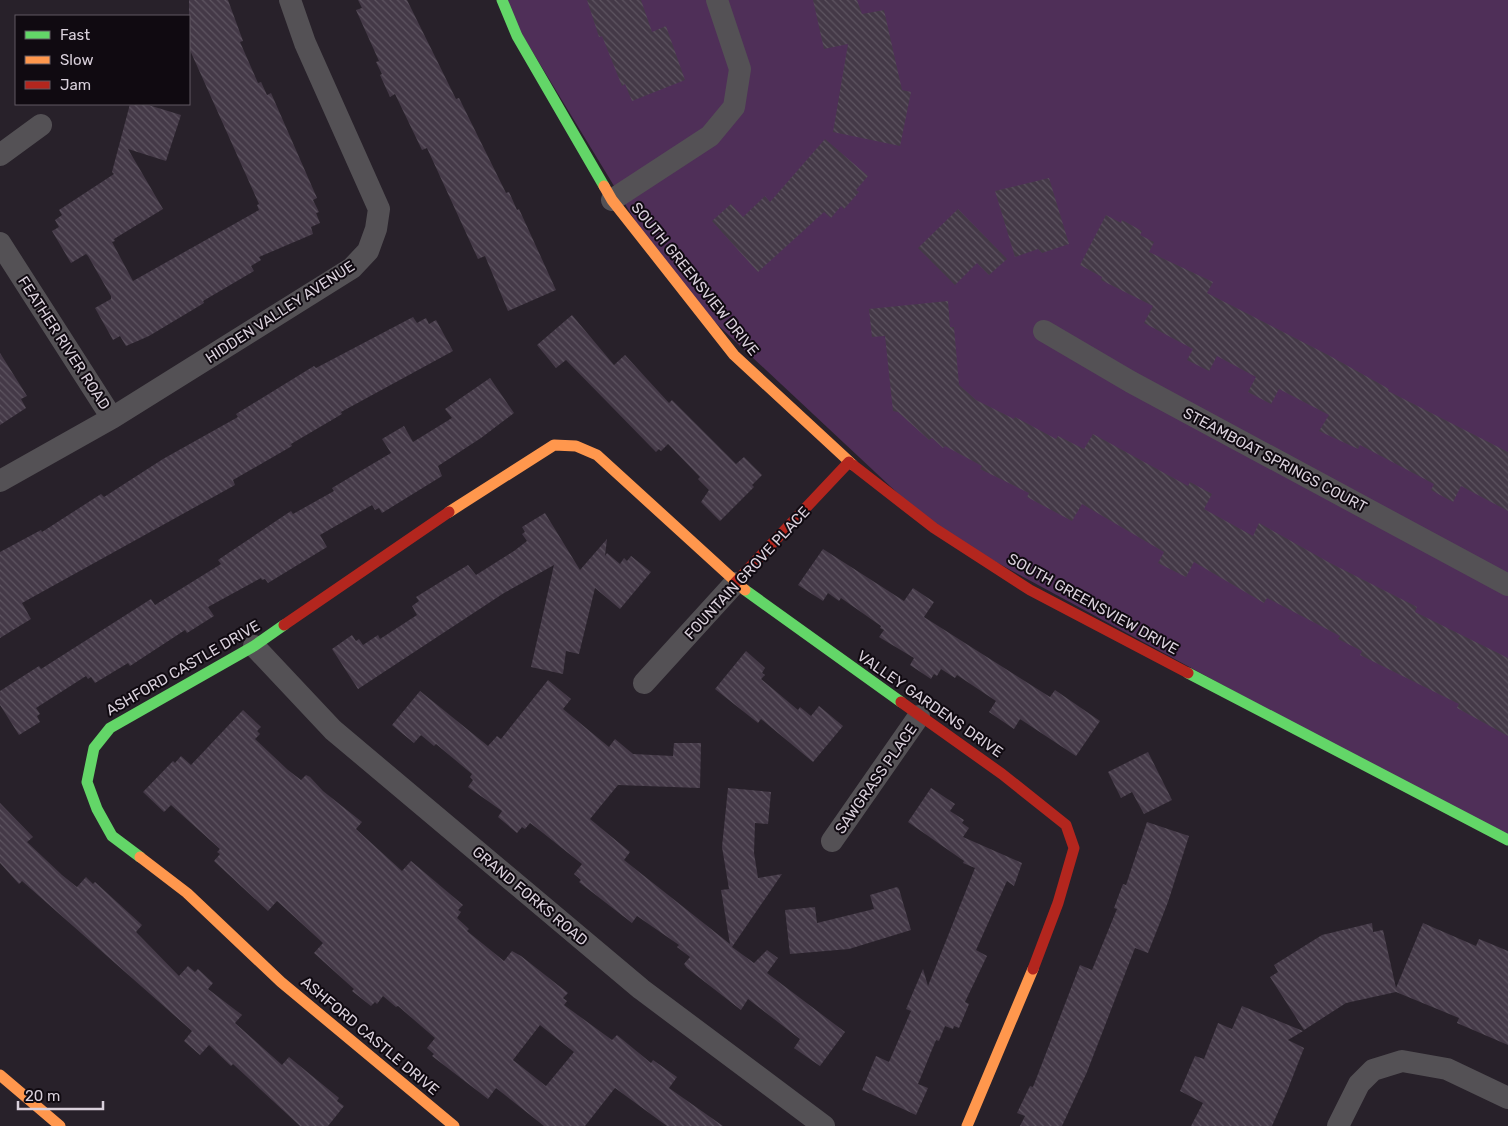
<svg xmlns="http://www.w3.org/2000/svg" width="1508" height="1126" font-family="Rubik,sans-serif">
	<defs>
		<pattern id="building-back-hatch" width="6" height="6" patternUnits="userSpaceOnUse" patternTransform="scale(1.25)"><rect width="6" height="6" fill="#443947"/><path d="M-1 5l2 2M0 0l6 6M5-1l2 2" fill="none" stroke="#5e5561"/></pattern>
	</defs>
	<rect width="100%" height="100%" fill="#28212a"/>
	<path fill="#4f2f58" d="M501,0h1007v840l-571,-310 -264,-247z"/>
	<path fill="url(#building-back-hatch)" fill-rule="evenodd" d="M189,0h39l15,41 -3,1 18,41 3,-1 6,13 4,-2 46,105 -4,2 6,12 -3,1 4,10 -9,4 2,7 -54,23 2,3 -10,6 3,5 -51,30 1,2 -55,33 -23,10 -6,-10 -7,4 -18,-32 16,-9v-3l-23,-40 -2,-2 -15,9 -19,-32 7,-4 -4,-7 7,-5 -3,-5 55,-36 -2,-2 18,-68h15l36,11 -15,46 -38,-12 35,60 -49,30 1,2 -3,1 21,39 126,-71 -2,-5 2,-1 -70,-156z
		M358,0h49l44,89 5,10 3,-1 47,95 3,-1 8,18 2,-1 37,81 -48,21 -23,-55 -7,3 -51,-111 -5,2 -27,-56 -5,3 -10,-22 2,-1 -6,-12 3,-1 -23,-51 6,-2z
		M587,0h54l11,32 14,-6 19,54 -53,21 -7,-17 -3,2 -20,-50 -3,1z
		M813,0h44l5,14 22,-4 18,80 9,2 -11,54 -67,-14 15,-88 -24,5z
		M825,139l43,37 -12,14 3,2 -15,17 -3,-3 -10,12 -7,-6 -66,60 -46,-51 19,-17 12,13 22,-21 5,6z
		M1049,178l20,66 -27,9 -4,-4 -23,8 -20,-66z
		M958,209l49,50 -18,16 -12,-12 -22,22 -37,-37z
		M1106,215l15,8 1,-3 20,11 -2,4 14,7 -5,10 64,30 -6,11 123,63 59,33 -1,2 120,61v59l-47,-25 -8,16 -22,-12 3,-6 -74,-39 -2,4 -39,-18 10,-16 -50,-26 -8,15 -23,-12 8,-15 -39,-21 -8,15 -22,-11 6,-11 -49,-26 9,-17 -52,-26 1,-3 -22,-12z
		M948,301l2,26h4l5,58 17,15 38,19 1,-2 41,22 2,-3 26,13 9,-15 95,52 2,-4 22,12 -8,15 49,27 6,-13 71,40 87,44 -2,5 93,46v78l-51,-28 2,-4 -99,-49 2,-4 -24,-12 2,-3 -73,-38 -3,5 -70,-41 -8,15 -28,-14 6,-11 -82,-48 -10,17 -45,-24 2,-4 -49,-24 2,-3 -37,-20 -2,2 -11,-10 -3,2 -31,-28 -5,-1 -8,-75 -13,1 -3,-28z
		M572,315l42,50 11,-10 44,48 3,-3 64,64 8,-7 18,18 -10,10 2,2 -34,34 -19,-19 8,-12 -11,-11 2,-2 -32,-33 -7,7 -2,-2 -3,3 -90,-92 -10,8 -19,-23z
		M413,317l4,6 9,-5 3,6 7,-4 17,31 -112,61 1,2 -51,30 1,2 -59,34 2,5 -213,118 9,16 -31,19v-86l41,-22 1,2 59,-38 3,3 59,-38 75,-42 -2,-3 78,-48 2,2z
		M0,353l27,43 -6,3 5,9 -26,17z
		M490,378l24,35 -33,25 -43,28 4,10 -60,37 -3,-5 -4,2 -3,-5 -52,30 7,12 -59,36 -3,-4 -3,1 -1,-2 -53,29 6,9 -27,17 -2,-3 -55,36 -2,-3 -33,20 -4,-6 -3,2 -2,-3 -50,32 4,6 -3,2 3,6 -21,13 -19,-30v-14l39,-25 2,3 110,-70 4,6 66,-41 -3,-4 73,-49 2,3 41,-23 -2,-3 59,-35 -9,-14 22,-13 9,16 39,-24 -7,-9z
		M545,513l35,57 27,-31 -2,17 2,-3 13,11 4,-6 3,3 4,-5 20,16 -31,37 -25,-21 -16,66 -13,-3 -3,23 -32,-7 23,-102 -50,28 -146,96 -26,-40 20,-14 4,6 3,-2 4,6 15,-10 2,4 37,-24 -5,-9 7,-5 -3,-4 52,-32 8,10 38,-24 13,-10 -5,-7 3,-2 -3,-5z
		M823,549l81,52 9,-13 21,14 -10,15 126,80 5,-7 45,31 -24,35 -56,-37 -6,10 -25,-17 7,-11 -39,-26 -2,3 -14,-9 -4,7 -3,-2 -3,5 -21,-14 4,-7 -35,-21 5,-7 -4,-2 1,-2 -40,-28 -2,3 -11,-8 -5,8 -25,-16z
		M746,651l19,17 -3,5 3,2 -4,4 37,31 2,-3 11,9 8,-10 24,20 -30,36 -52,-43 -3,4 -43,-34z
		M548,680l23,19 -8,10 46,38 6,-8 18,15 40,2 1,-13h27l-1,45 -82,-3 -28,34 40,33 -6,8 106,84 -9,-54 8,-1 -7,-42 6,-59 43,4 -3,32 -13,-1 -1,30 4,25 24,-4 -50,73 22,16 13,-13 11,8 -11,15 78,59 -25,34 -26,-18 6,-9 -52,-40 -7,11 -54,-42 -3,-4 6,-7 -13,-10 2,-2 -42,-29 -5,7 -53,-41 2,-2 -7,-6 8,-10 -39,-31 -13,-10 -5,6 -3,-2 -5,6 -19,-16 4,-6 -34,-24 5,-7 -3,-3 2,-3 -36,-30 -2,2 -13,-11 -7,8 -22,-18 28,-34 68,55 9,-10 4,3z
		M243,710l18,17 -4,4 3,3 -5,5 33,31 13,10 5,-5 4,2 13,14 39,31 -6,7 46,42 9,-10 52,44 -5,5 3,2 -4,6 12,11 -2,2 37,30 8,-10 9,5 47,37 -5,5 4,3 -3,4 48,35 5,-5 34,28 2,-3 24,17 -8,11 54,38h-56l-52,-38 -30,38h-41l-48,-38 -8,11 -56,-43 2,-2 -7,-6 8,-10 -37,-32 -2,1 -13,-11 -6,8 -2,-2 -4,4 -19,-15 2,-2 -40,-36 9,-10 -46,-42 -9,10 -54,-50 6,-7 -3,-2 3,-3 -49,-44 -7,7 -21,-20 30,-31 2,2 6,-7 10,9zM540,1025l34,27 -28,34 -33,-26z
		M1148,752l24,48 -28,14 -12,-22 -11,6 -13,-26z
		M931,788l24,16 -5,7 14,9 -2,3 7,5 -6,9 59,26 -8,23 -7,-5 -31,69 11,6 -22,46 4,2 -10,24 -5,-2 -1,3 -8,-3 -6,15 -3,-1 -18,44 10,4 -12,27 -54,-25 14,-34 13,6 22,-51 -5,-2 17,-40 5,17 47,-118 -12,-5 1,-2 -56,-39z
		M0,803l33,34 -6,5 35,33 15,12 9,-10 7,7 2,-2 47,43 -6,7 43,44 9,-10 7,6 3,-3 15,14 -5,6 34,26 -7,8 47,42 7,-8 50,41 -2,3 7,5 -16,20h-28l-67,-62 -2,2 -22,-21 -9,10 -16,-14 8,-10 -170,-150 -3,3 -19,-21z
		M1147,822l42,14 -21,66 -20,51 -13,-5 -48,124 -25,54h-42l5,-10 -8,-3 13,-27 3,1 47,-122 12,5 25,-61 -3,-1 9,-24 3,1z
		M897,887l2,2 12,41 -62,19 -59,5 -5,-44 30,-3 2,16 57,-14 -4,-14z
		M1372,923l1,9 10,-2 13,58 27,-65 53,23 3,-7 29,12v94l-51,-22 2,-5 -63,-26 -50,11 -42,27 -34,-53 8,-5 -4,-7 48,-30z
		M1242,1006l61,25 -15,9 16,8 -16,41 -16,37h-81l12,-23 -23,-12 15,-35 9,3 14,-36 14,6z"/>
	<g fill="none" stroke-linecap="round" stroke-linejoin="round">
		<path stroke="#545155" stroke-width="22" d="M0,155l41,-30
			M612,200l98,-64 24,-29 6,-38 -23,-69
			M0,243l112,175
			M1044,331l87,51 377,203
			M0,481l112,-63 240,-150 16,-17 8,-22 3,-20 -74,-166 -15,-43
			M254,646l79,84 308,259 183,137
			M644,683l91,-100
			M832,841l87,-125
			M1338,1126l21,-42 14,-14 29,-9 45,8 61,29"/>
		<path stroke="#63d668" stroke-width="11" d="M502,0l15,36 87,150
			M745,590l156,112
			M1188,673l320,167
			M140,857l-28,-21 -15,-27 -10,-27 7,-34 16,-20 144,-82 30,-21"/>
		<path stroke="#ff974d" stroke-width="11" d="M604,186l8,14 122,155 119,110
			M449,512l105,-67 22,1 21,9 148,135
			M140,857l47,36 94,89 173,144
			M0,1075l60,51
			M967,1126l66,-157"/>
		<path stroke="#b3261e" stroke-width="11" d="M853,465l81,63 96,62 158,83
			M735,583l114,-121
			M284,625l165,-113
			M901,702l101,72 64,51 8,23 -16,55 -25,66"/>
	</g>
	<g text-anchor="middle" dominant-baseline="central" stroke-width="4" stroke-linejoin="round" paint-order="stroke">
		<g font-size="15" fill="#d9d0db" stroke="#100a11">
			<text transform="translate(695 279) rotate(51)">SOUTH GREENSVIEW DRIVE</text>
			<text transform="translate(280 312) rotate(-33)">HIDDEN VALLEY AVENUE</text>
			<text transform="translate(64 343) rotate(57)">FEATHER RIVER ROAD</text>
			<text transform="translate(1275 460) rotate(28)">STEAMBOAT SPRINGS COURT</text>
			<text transform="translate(747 573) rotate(-47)">FOUNTAIN GROVE PLACE</text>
			<text transform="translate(1093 604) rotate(29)">SOUTH GREENSVIEW DRIVE</text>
			<text transform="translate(183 668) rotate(-30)">ASHFORD CASTLE DRIVE</text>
			<text transform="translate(930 704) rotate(35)">VALLEY GARDENS DRIVE</text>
			<text transform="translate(876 779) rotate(-55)">SAWGRASS PLACE</text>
			<text transform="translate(530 896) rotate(40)">GRAND FORKS ROAD</text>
			<text transform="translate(370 1036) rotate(40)">ASHFORD CASTLE DRIVE</text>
		</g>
	</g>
	<rect x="15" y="15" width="175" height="90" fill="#100a11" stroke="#605962"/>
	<rect x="25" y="31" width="25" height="8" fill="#63d668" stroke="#605962"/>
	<text x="60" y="40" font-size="15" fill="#d9d0db">Fast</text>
	<rect x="25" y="56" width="25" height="8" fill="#ff974d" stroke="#605962"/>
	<text x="60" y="65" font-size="15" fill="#d9d0db">Slow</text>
	<rect x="25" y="81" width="25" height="8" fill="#b3261e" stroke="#605962"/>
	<text x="60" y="90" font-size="15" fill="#d9d0db">Jam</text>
	<path d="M18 1101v8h85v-8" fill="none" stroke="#d9d0db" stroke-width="2.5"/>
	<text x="25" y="1101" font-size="15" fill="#d9d0db" stroke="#100a11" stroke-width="4" paint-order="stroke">20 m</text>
</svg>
